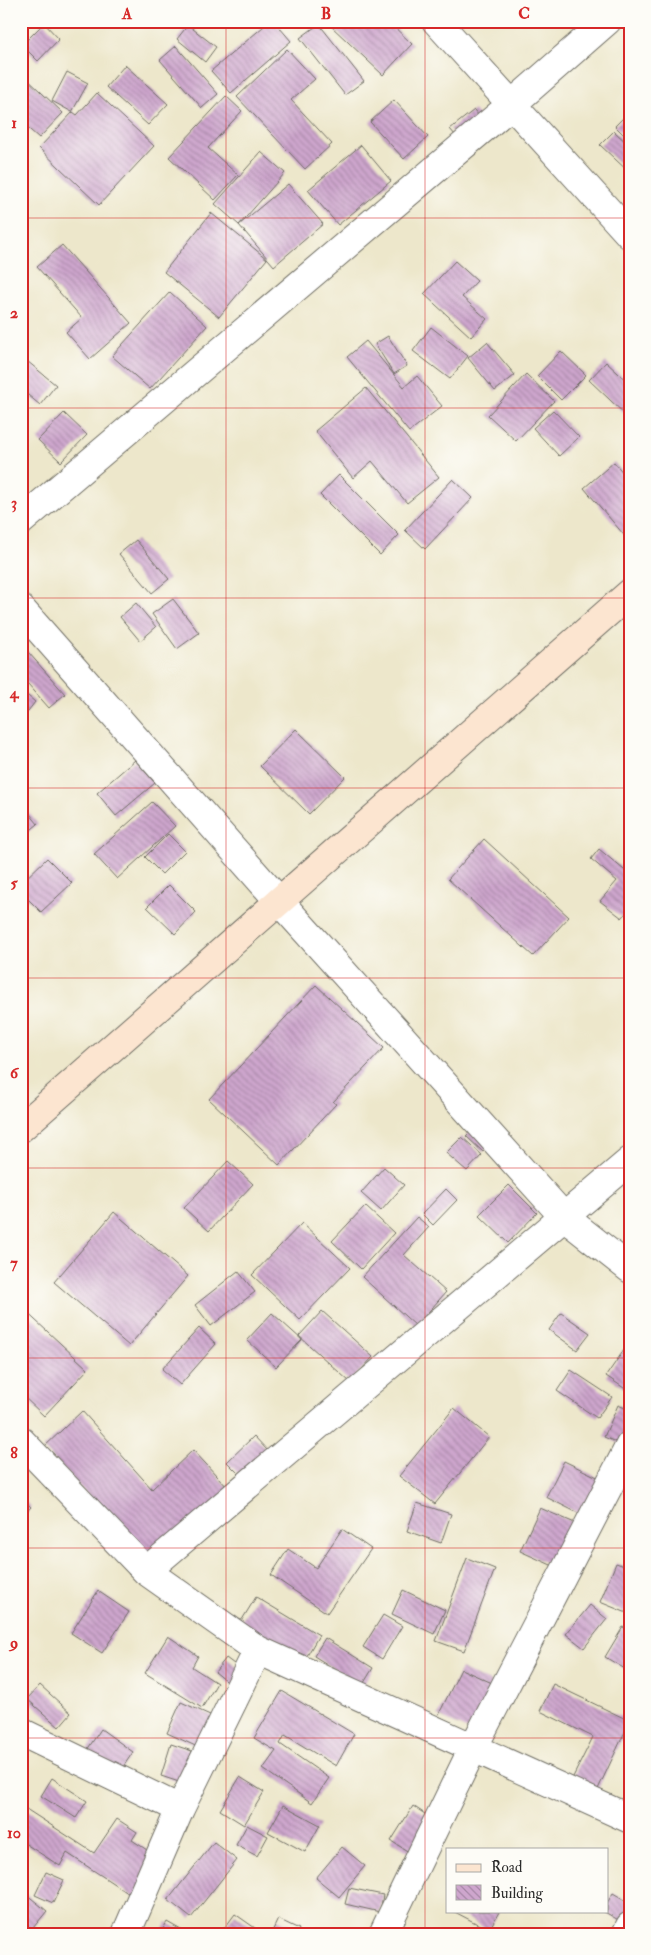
<svg xmlns="http://www.w3.org/2000/svg" width="651" height="1955" font-family="'IM FELL Double Pica',serif">
	<defs>
		<pattern id="building-back-hatch" width="6" height="6" patternUnits="userSpaceOnUse" patternTransform="scale(1.25)"><rect width="6" height="6" fill="#cea6cd"/><path d="M-1 5l2 2M0 0l6 6M5-1l2 2" fill="none" stroke="#a787a7"/></pattern>
	</defs>
	<rect width="100%" height="100%" fill="#fdfcf7"/>
	<filter id="ink" filterUnits="userSpaceOnUse"><feTurbulence type="fractalNoise" baseFrequency=".02" numOctaves="2"/><feDisplacementMap in="SourceGraphic" scale="10" xChannelSelector="R" yChannelSelector="G"/><feConvolveMatrix kernelMatrix="1 2 1 2 8 2 1 2 1" color-interpolation-filters="sRGB"/></filter>
	<filter id="wash" filterUnits="userSpaceOnUse"><feTurbulence type="fractalNoise" baseFrequency=".0096" numOctaves="4" result="noise"/><feDisplacementMap in="SourceGraphic" scale="20" xChannelSelector="R" yChannelSelector="G"/><feGaussianBlur stdDeviation="1.12" result="paint"/><feColorMatrix in="noise" values="0 0 0 0 0 0 0 0 0 0 0 0 0 0 0 0 0 1.4 0 .05"/><feComposite in="paint" operator="in"/></filter>
	<g filter="url(#wash)">
		<rect width="100%" height="100%" fill="#ede7cb"/>
		<g id="blocks">
			<path fill="url(#building-back-hatch)" d="M270,21h4l17,20 -60,52 -20,-22z
				M335,21h53l24,23 -29,31 -52,-49z
				M44,23l15,16 -21,22 -16,-16z
				M319,24l45,57 -19,14 -45,-57z
				M188,25l28,22 -11,15 -28,-23z
				M176,46l42,48 -16,14 -42,-48z
				M287,49l28,30 -24,21 41,44 -27,25 -68,-72z
				M125,65l43,39 -20,21 -42,-38z
				M67,72l21,11 -16,29 -20,-11z
				M21,73l42,40 -24,25 -18,-16z
				M97,93l57,53 -55,59 -60,-57 34,-36 4,3z
				M226,96l16,15 -34,37 30,27 -23,25 -46,-43z
				M394,100l34,37 -24,22 -34,-37z
				M474,110l16,19 -24,19 -16,-19z
				M630,111v30l-15,-15z
				M614,131l16,15v27l-30,-28z
				M361,145l30,36 -53,44 -30,-35z
				M261,152l24,21 -46,52 -24,-21z
				M288,184l35,40 -49,42 -35,-41z
				M211,213l56,46 -48,58 -55,-45z
				M62,245l69,78 -41,36 -24,-27 16,-14 -45,-51z
				M455,261l22,20 -15,16 25,22 -16,18 -47,-43z
				M170,292l37,34 -57,63 -38,-33z
				M431,327l37,29 -18,23 -37,-28z
				M388,336l19,30 -13,8 -19,-30z
				M366,341l38,46 13,-11 25,30 -33,26 -62,-75z
				M487,342l28,33 -20,16 -27,-33z
				M561,351l25,24 -25,25 -24,-24z
				M21,356l35,29 -16,20 -18,-15 -1,2z
				M606,362l24,22v35l-41,-39z
				M526,374l28,27 -38,40 -28,-26z
				M366,388l73,89 -32,26 -35,-42 -19,17 -38,-47z
				M553,410l26,27 -20,19 -26,-28z
				M64,413l23,22 -26,27 -23,-22z
				M614,462l16,19v61l-46,-54z
				M339,475l60,60 -19,20 -60,-60z
				M453,479l20,19 -48,51 -20,-19z
				M136,540l33,39 -17,14 -33,-39z
				M173,599l26,34 -22,16 -25,-35z
				M136,603l20,24 -16,14 -20,-24z
				M21,644l44,50 -16,14 -28,-32z
				M21,690l14,12 -14,18z
				M296,729l49,48 -36,37 -49,-48z
				M135,760l20,23 -39,33 -19,-23z
				M152,802l23,24 -58,53 -23,-25z
				M21,803l17,21 -17,14z
				M168,834l17,17 -23,23 -17,-17z
				M484,839l85,78 -36,39 -85,-77z
				M599,849l31,26v34l-8,9 -22,-17 17,-20 -26,-22z
				M47,858l25,25 -31,29 -20,-20v-9z
				M169,885l27,27 -21,22 -28,-27z
				M316,985l68,63 -51,54 3,2 -57,61 -70,-66z
				M479,1123l17,16 -13,13 -17,-16z
				M462,1137l20,18 -15,16 -21,-18z
				M228,1161l25,23 -44,47 -25,-23z
				M384,1167l20,18 -23,26 -20,-18z
				M509,1185l28,28 -29,30 -29,-28z
				M446,1189l11,11 -24,25 -11,-11z
				M365,1206l29,27 -33,36 -29,-28z
				M114,1212l74,64 -59,70 -75,-64z
				M417,1217l12,10 -25,28 42,37 -30,34 -54,-49z
				M302,1223l48,45 -50,52 -48,-45z
				M238,1271l17,21 -44,34 -16,-21z
				M21,1307l67,62 -44,47 -23,-22z
				M322,1311l51,46 -23,25 -51,-46z
				M272,1313l30,27 -26,27 -29,-27z
				M561,1313l29,20 -13,17 -28,-20z
				M199,1328l17,16 -36,41 -18,-16z
				M624,1350l6,4v38l-24,-16z
				M571,1370l41,27 -15,21 -40,-27z
				M618,1405l12,5v30l-3,7 -23,-10z
				M454,1408l35,29 -54,67 -36,-28z
				M82,1411l70,78 41,-39 36,39 -78,73 -108,-114z
				M254,1436l14,15 -26,26 -15,-15z
				M564,1461l50,24 -18,37 -50,-25z
				M21,1498l10,9 -10,11z
				M417,1503l34,11 -10,29 -34,-12z
				M540,1508l51,22 -20,44 -51,-23z
				M342,1529l29,20 -44,64 -56,-38 17,-26 28,19z
				M467,1558l28,11 -31,82 -28,-10z
				M616,1563l14,5v37l-3,8 -27,-11z
				M403,1590l42,20 -11,24 -42,-20z
				M98,1591l31,21 -27,41 -31,-20z
				M256,1597l63,38 -15,26 -64,-38z
				M590,1605l17,14 -23,29 -18,-14z
				M383,1615l19,11 -20,33 -19,-12z
				M623,1627l7,4v41l-25,-15z
				M168,1636l30,20 -6,11 25,16 -15,25 -57,-35z
				M325,1638l48,30 -11,18 -48,-30z
				M226,1658l20,15 -11,15 -20,-16z
				M461,1669l51,23 -23,48 -51,-24z
				M553,1684l77,37 -38,81 -25,-13 26,-52 -53,-26z
				M40,1685l31,28 -12,14 -32,-28z
				M282,1691l72,43 -18,32 -51,-31 -5,9 49,34 -17,25 -49,-34 13,-18 -22,-13z
				M181,1702l47,21 -15,31 -46,-21z
				M101,1729l32,23 -14,21 -32,-23z
				M171,1744l21,7 -10,32 -21,-7z
				M240,1777l24,15 -20,33 -24,-15z
				M52,1778l35,23 -11,17 -35,-22z
				M283,1805l37,20 -15,27 -37,-20z
				M413,1806l18,12 -22,34 -18,-11z
				M23,1807l71,46 23,-34 20,13 -5,8 33,22 -25,39 -73,-48 -7,13 -39,-25v-32z
				M247,1825l21,11 -11,20 -21,-11z
				M214,1842l23,18 -46,58 -23,-18z
				M342,1847l23,19 -26,31 -23,-19z
				M46,1872l18,8 -11,23 -18,-8z
				M349,1888l34,7 -3,17 -35,-8z
				M21,1890l26,21 -19,23 -7,-6z
				M613,1893l17,10v18l-3,4 -24,-14h4v-8z
				M453,1911h44l2,1 -10,18z
				M235,1914l20,14 -5,6h-30z
				M278,1919l21,10 -2,5h-26z
				M167,1922l21,12h-28z"/>
		</g>
	</g>
	<g filter="url(#ink)">
		<use href="#blocks" fill-opacity="0" stroke="#6f6d63" stroke-width="1"/>
		<g fill="none" stroke-linecap="round" stroke-linejoin="round">
			<defs>
				<path id="street" d="M436,21l194,214
					M21,521l490,-416 96,-84
					M21,609l258,292 285,316 66,52
					M21,1441l125,130 112,79 372,169
					M146,1571l484,-410
					M21,1732l159,77
					M126,1934l54,-125 78,-159
					M383,1934l90,-186 157,-303
					M626,1934l4,-8"/>
				<path id="secondary" d="M21,1128l609,-535"/>
			</defs>
			<use href="#street" stroke="#6f6d63" stroke-width="30"/>
			<use href="#secondary" stroke="#6f6d63" stroke-width="30"/>
			<use href="#street" stroke="#fff" stroke-width="28"/>
			<use href="#secondary" stroke="#fce5d0" stroke-width="28"/>
		</g>
	</g>
	<path fill="none" stroke="#d62828" stroke-width="1" stroke-opacity="0.55" d="M226,21v1913M425,21v1913M21,218h609M21,408h609M21,598h609M21,788h609M21,978h609M21,1168h609M21,1358h609M21,1548h609M21,1738h609"/>
	<rect width="651" height="1955" fill="none" stroke="#fdfcf7" stroke-width="55"/>
	<rect x="446" y="1848" width="162" height="65" fill="#fdfcf7" stroke="#a9a8a5"/>
	<rect x="456" y="1864" width="25" height="8" fill="#fce5d0" stroke="#a9a8a5"/>
	<text x="491" y="1872" font-size="15" fill="#2b2b2b">Road</text>
	<rect x="456" y="1885" width="25" height="15" fill="url(#building-back-hatch)" stroke="#a9a8a5"/>
	<text x="491" y="1898" font-size="15" fill="#2b2b2b">Building</text>
	<rect x="28" y="28" width="596" height="1900" fill="none" stroke="#d62828" stroke-width="2"/>
	<g font-size="16" text-anchor="middle" font-weight="bold" fill="#d62828">
		<text x="127" y="19">A</text>
		<text x="326" y="19">B</text>
		<text x="524" y="19">C</text>
		<text x="14" y="128">1</text>
		<text x="14" y="318">2</text>
		<text x="14" y="508">3</text>
		<text x="14" y="698">4</text>
		<text x="14" y="888">5</text>
		<text x="14" y="1078">6</text>
		<text x="14" y="1268">7</text>
		<text x="14" y="1458">8</text>
		<text x="14" y="1648">9</text>
		<text x="14" y="1838">10</text>
	</g>
</svg>
